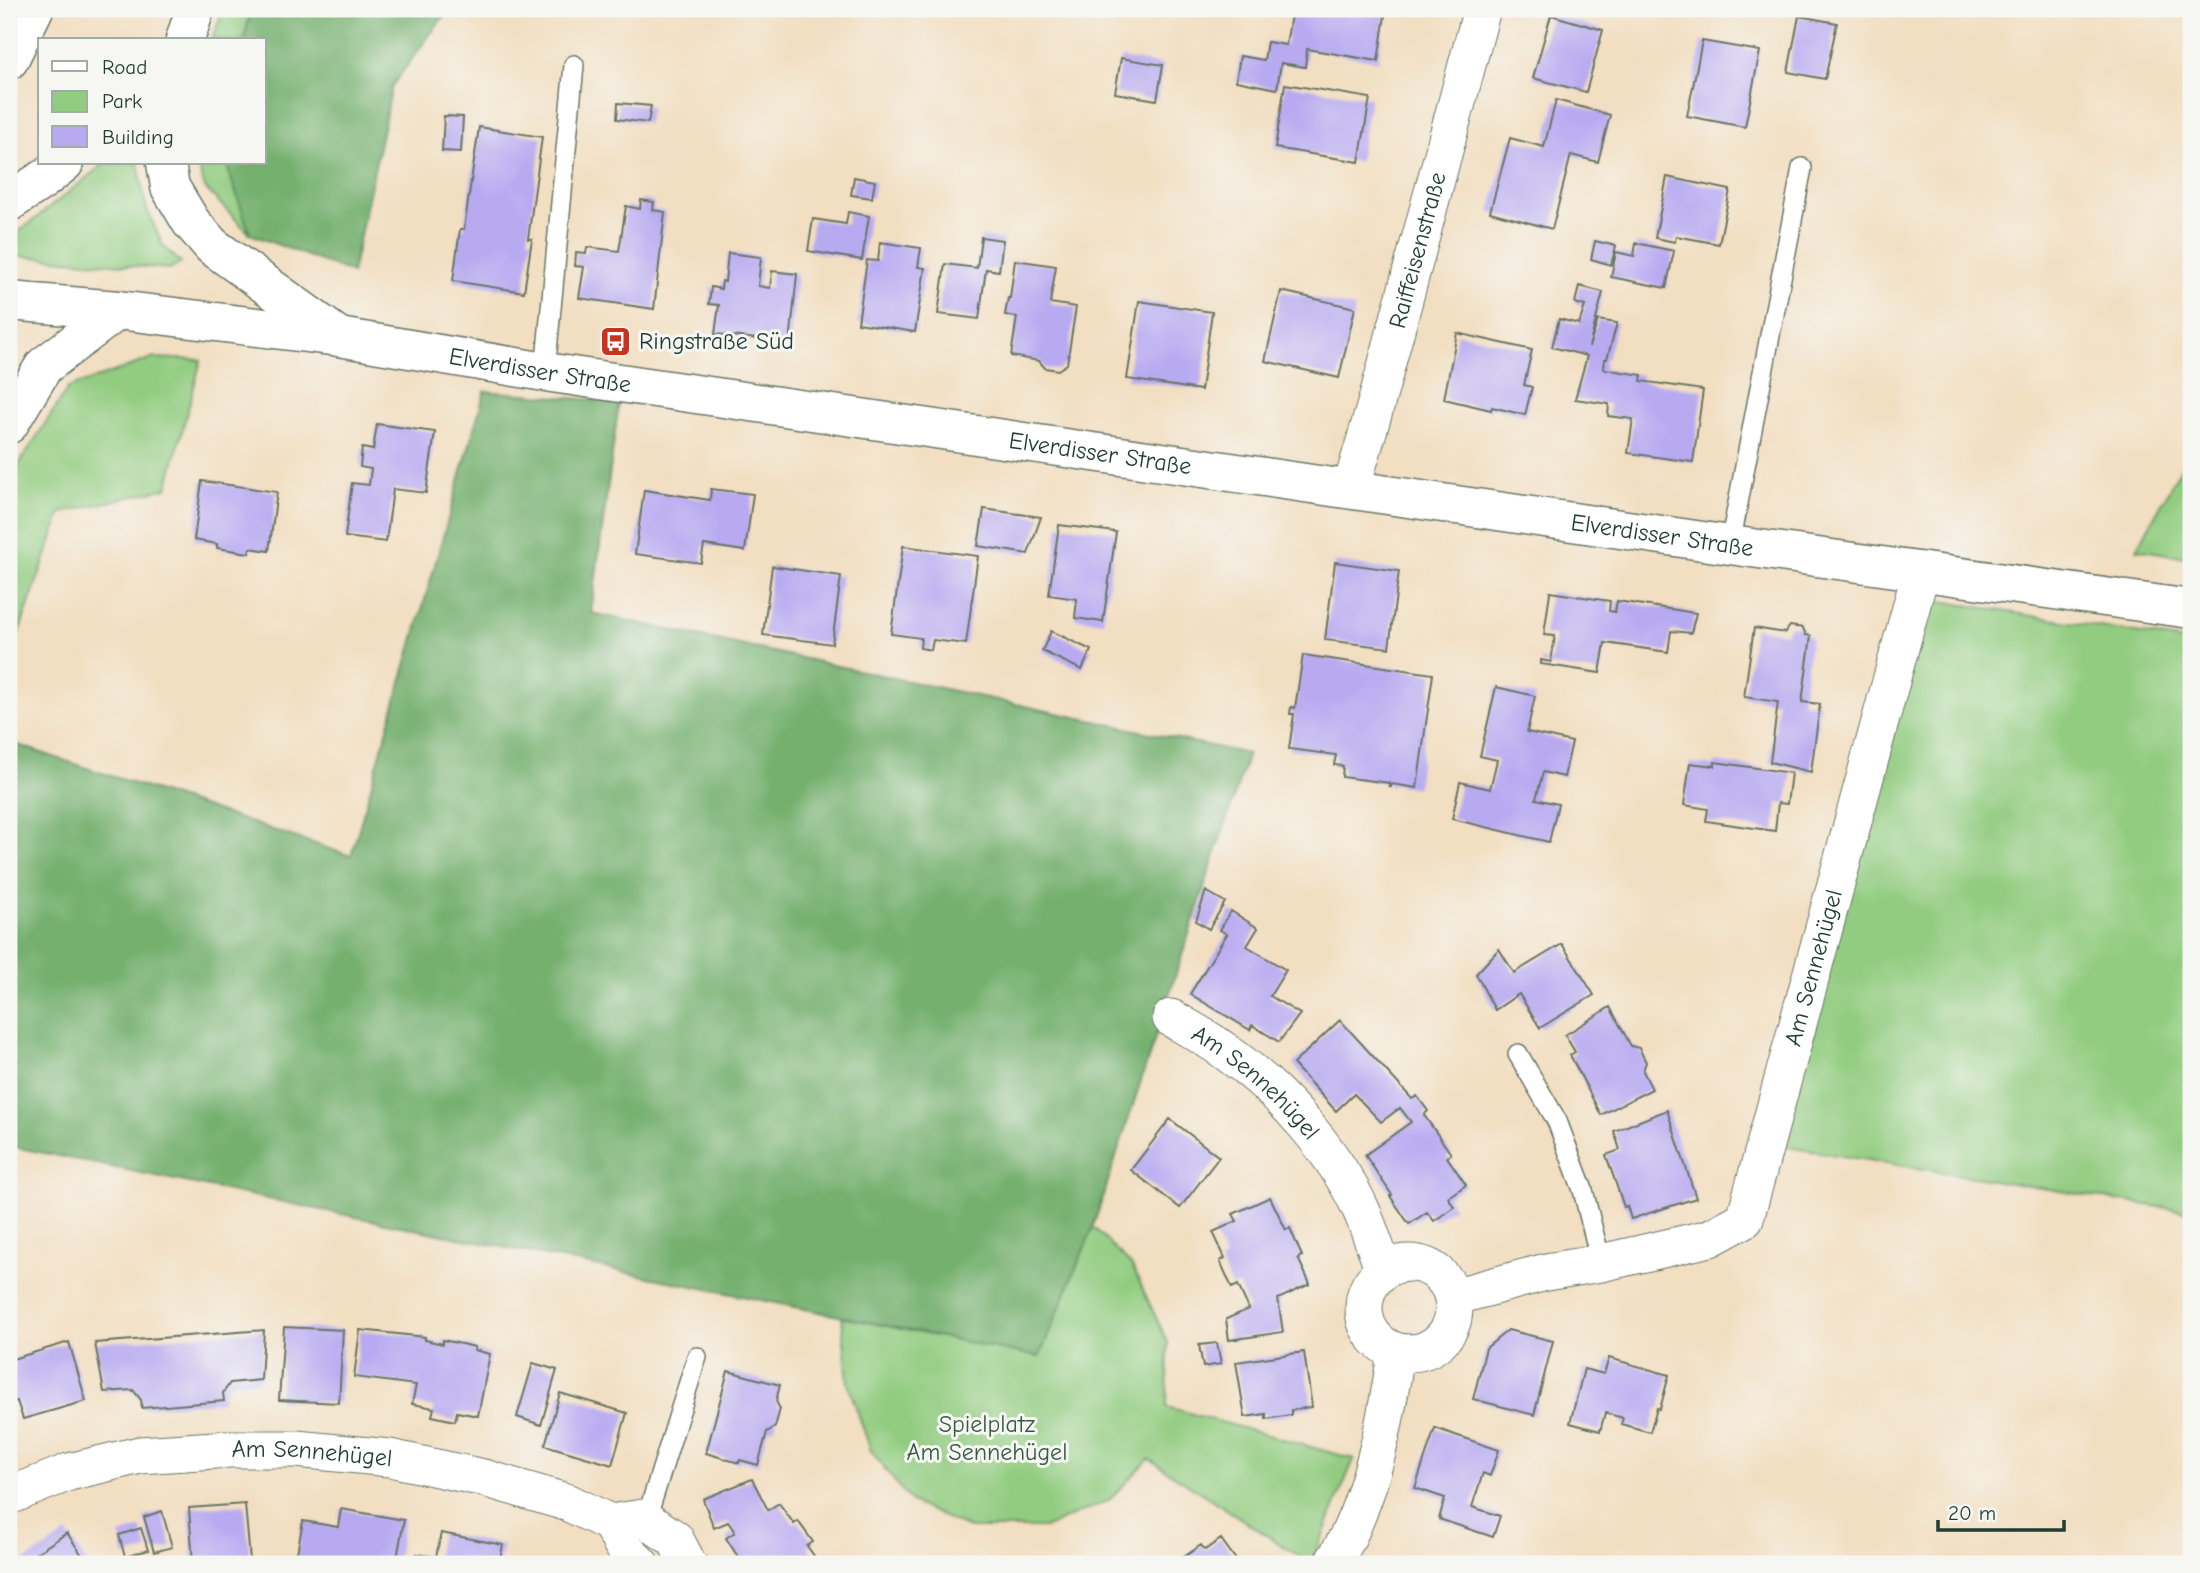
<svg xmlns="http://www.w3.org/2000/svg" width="2200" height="1573" font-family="'Comic Neue',sans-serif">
	<rect width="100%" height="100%" fill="#f6f6f2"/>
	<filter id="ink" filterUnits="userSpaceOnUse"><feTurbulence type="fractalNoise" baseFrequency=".0143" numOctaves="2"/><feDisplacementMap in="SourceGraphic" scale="14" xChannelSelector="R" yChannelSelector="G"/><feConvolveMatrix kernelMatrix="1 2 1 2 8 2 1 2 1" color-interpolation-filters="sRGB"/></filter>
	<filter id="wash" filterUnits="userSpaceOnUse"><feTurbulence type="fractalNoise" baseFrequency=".00686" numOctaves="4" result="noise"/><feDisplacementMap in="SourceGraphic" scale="28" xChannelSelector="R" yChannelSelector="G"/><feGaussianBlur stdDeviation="1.57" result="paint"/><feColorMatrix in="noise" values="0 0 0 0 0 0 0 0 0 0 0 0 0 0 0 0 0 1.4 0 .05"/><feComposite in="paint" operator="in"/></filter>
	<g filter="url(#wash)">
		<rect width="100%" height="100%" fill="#f2dec0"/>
		<path fill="#92cc80" stroke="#58845a" stroke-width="2" d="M223,9h28l-7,31h-32z
			M105,163h33l8,44 17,39 18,17 -12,6 -160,-14v-15z
			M197,163h29l24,71 -45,-46z
			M153,358l48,2 -34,128 -106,25 -52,148v-181l59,-92z
			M2191,449v109l-54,-9z
			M1929,599l262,43v570l-411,-66z
			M1093,1227l39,39 36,77 -1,64 187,52 -43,105 -162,-105 -41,42 -64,27h-76l-57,-26 -40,-51 -23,-67 -6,-67 197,40z"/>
		<path fill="#75b06e" stroke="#4a7651" stroke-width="2" d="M251,9h198l-57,77 -40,187 -102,-39 -24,-71h38v-123h-20z
			M485,391l134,11 -28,211 657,141 -155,473 -54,130 -1030,-211v-404l342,114z"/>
		<g id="blocks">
			<path fill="#b8aaf1" d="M1292,9h94l-8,52 -71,-12 -2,18 -24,-4 -4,26 -41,-8 4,-25 24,4 3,-18 19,3z
				M1551,15l52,15 -17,62 -53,-14z
				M1799,16l38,7 -12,56 -37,-7z
				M1702,41l58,10 -15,76 -58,-11z
				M1121,58l42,7 -6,35 -42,-7z
				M1285,84l85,14 -11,64 -84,-14z
				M1556,100l54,15 -12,47 -27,-7 -19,74 -62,-17 20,-74 34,9z
				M618,103l33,3 -3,17 -31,-4z
				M444,116l19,1 -2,35 -19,-1z
				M479,127l63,10 -14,102h4l-8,53 -71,-11 7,-52h4z
				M854,177l21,4 -3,17 -21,-3z
				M1667,177l63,13 -11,54 -43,-8 -1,6 -20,-4z
				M641,200l13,2 -1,8 12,2 -11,97 -75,-11 5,-31 -9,-1 1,-14 10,1 1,-6 32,4 7,-45 14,3z
				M848,212l21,4 -7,44 -54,-9 5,-32 33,5z
				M981,237l22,3 -4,31 -13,-2 -7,50 -41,-5 7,-50 32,4z
				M1595,241l21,5 -5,19 -20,-6z
				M880,242l41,6 -3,19 7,1 -10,64 -57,-9 9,-63 11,1z
				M1636,243l38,8 -8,37 -55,-11 5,-25 18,4z
				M728,253l33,4 -3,29 12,2 2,-17 25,3 -7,69 -75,-9 4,-29 -10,-1 2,-17 10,2 1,-8 3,1z
				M1015,260l41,6 -6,37 26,4 -9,57 -9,6 -13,-2 -6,-7 -28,-5 6,-39 -12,-2 3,-17h2z
				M1579,286l24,6 -14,55 9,-27 19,3 -10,36h-2l-1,10 38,6 -1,6 62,9 -10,72 -65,-9 5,-34 -25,-3 1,-12 -34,-5 12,-43 -35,-9 7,-28 20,5 6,-18 -10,-3z
				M1281,291l74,17 -16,70 -74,-17z
				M1139,301l73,11 -11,78 -74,-11z
				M1457,333l75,17 -8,35 8,2 -7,28 -33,-8 -1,3 -47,-11z
				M377,424l58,8 -9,61 -33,-4 -7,53 -41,-5 7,-54 17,2 2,-16 -11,-2 2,-19 11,2z
				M202,481l75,11 -8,59 -19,-3 -1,5 -32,-5v-4l-23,-4z
				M711,489l42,5 -8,57 -41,-6 -3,18 -66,-9 9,-64 66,10z
				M984,509l57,8 -13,37 -50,-8z
				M1059,525l57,7 -13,90 -28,-4 2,-19 -28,-4z
				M903,546l75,10 -12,88 -33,-4 -2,10 -11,-2 1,-10 -30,-4z
				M1335,562l64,9 -10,77 -64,-8z
				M772,566l69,10 -9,68 -69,-9z
				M1550,592l60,9 -1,10 6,1 2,-11 79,12 -5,20 -20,-2 -3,21 -63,-9 -5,30 -59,-9v-4l10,2 4,-26 -11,-1z
				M1790,626l13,2 3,7 5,1 -9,66 18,2 -9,68 -41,-10 8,-60 -34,-5 10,-69 31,5z
				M1051,631l40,19 -9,20 -40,-19z
				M1303,655l130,19 -16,114 -25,-4 -1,3 -2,-1v-3l-47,-6 1,-11 -9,-1 2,-10 -47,-6 5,-35h-4l1,-7 4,1z
				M1496,687l39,9 -8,36 45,10 -8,35 -21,-5 -7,27 22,5 -9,38 -97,-23 8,-37 30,7 7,-29 -17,-4z
				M1715,762l76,11 -4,31 -9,-1 -3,28 -69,-10 2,-12 -24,-4 6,-42 25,3z
				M1206,891l19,11 -16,27 -13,-8z
				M1231,911l27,17 -11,18 39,24 -16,26 30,18 -21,28 -27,-17 -2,5 -60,-36 37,-60 -7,-4z
				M1562,944l32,51 -54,33 -21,-34 -24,16 -19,-36 23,-25 15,24z
				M1610,1007l21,39 8,2 7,14 -3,9 9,18 -51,26 -31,-60 5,-3 -10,-17z
				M1340,1020l72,79 5,-3 11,15 -4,4 27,39 -4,3 19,28 -18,12 6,10 -20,14 -7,-9 -18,12 -19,-28 2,-1 -27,-40 46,-33 -11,-14 -19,14 -27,-28 -18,17 -43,-47z
				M1667,1110l29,88 -65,21 -4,-13 -3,1 -18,-52 14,-5 -6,-19z
				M1170,1119l49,38 -39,51 -49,-38z
				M1270,1197l16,33 4,-2 12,28 -4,2 12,26 -32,15 5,33 -54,8 -3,-21 23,-10 -11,-24 -6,3 -12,-27 5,-3 -12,-26 24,-11 -4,-7z
				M284,1327l59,3 -4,73 -60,-3z
				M264,1330l-3,50 -31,3 -7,10 1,8 -82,7 -1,-8 -8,-10 -29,2 -9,-49z
				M360,1330l65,7v3l18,4v-4l32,7 -1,3 16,4 -12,62 -21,-4 -2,9 -23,-5 2,-8 -22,-4 4,-19 -62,-8z
				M1508,1330l45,11 -19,74 -61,-16 13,-51z
				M69,1342l17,59 -63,18 -6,-18 -8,2v-43z
				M1217,1343l4,21 -18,3 -4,-22z
				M1304,1352l8,55 -21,3v5l-25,4v-5l-21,3 -9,-55z
				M1609,1358l60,17 -9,34 -3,-1 -7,24 -29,-8 2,-6 -18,-5 -5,18 -30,-8 14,-54 20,5z
				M533,1363l24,7 -16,55 -24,-8z
				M728,1371l52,14 -4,16 4,8 -5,18 -8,5 -9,33 -18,-5 -1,3 -33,-10z
				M560,1393l67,20 -15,52 -67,-20z
				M1435,1428l64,22 -9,26 -7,-3 -11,34 28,9 -7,21 -54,-18 6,-21 -30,-10z
				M752,1479l16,31 11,-7 15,21 4,-3 15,21 -6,4 13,18h-81l3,-1 -16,-25 9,-6 -7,-10 -14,6 -11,-29z
				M245,1504l5,56 -57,4 -4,-56z
				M341,1509l63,11 -8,44h-101l8,-43 35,6z
				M162,1511l10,36 -18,5 -10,-35z
				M141,1528l7,22 -23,7 -6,-22z
				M67,1533l21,31h-68z
				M441,1533l62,12 -4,19h-84l2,-10 19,3z
				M1221,1539l18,25h-65l27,-19 4,5z"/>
		</g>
	</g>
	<g filter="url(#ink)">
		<use href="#blocks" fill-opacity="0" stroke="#697565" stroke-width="2"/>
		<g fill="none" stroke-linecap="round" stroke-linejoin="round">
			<defs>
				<path id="service" d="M545,372l29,-307
					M1730,545l72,-377
					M1518,1054l39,67 26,69 18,73
					M643,1518l8,-14 46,-147"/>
				<g id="minor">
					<path id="s1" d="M1351,489l25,-85 106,-395"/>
					<path id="s2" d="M1171,1018c19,11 38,21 55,34 55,38 110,101 137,162 7,18 14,37 20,55"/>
					<circle cx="1409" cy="1308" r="45"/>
					<path id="s3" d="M1453,1297l93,-25 55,-9 109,-25 35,-19 176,-648"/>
					<path id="s4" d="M9,1496l60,-24 71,-17 90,-6h66l94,9 94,20 85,25 41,20 15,26 15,15"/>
					<path d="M610,1523l33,-5 32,21 13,25"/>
					<path d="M1332,1564c37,-54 55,-147 64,-212"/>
				</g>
				<g id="secondary">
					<path id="s5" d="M9,301l109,9 221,27 206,35 1185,173 461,64"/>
				</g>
				<path id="trunk" d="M185,40l10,-31
					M9,60l25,-51
					M166,163l4,24 21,35 21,24 127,91
					M9,202l35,-23 20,-16
					M9,424l35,-58 74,-56"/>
			</defs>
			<use href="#service" stroke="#697565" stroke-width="22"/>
			<use href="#minor" stroke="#697565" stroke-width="39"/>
			<use href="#secondary" stroke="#697565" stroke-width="41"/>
			<use href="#trunk" stroke="#697565" stroke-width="41"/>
			<use href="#service" stroke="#fff" stroke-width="19"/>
			<use href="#minor" stroke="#fff" stroke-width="37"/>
			<use href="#secondary" stroke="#fff" stroke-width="38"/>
			<use href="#trunk" stroke="#fff" stroke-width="38"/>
		</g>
	</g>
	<defs>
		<symbol id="bus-square" viewBox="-11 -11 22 22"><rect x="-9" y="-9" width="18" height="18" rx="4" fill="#c8321e" stroke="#f6f6f2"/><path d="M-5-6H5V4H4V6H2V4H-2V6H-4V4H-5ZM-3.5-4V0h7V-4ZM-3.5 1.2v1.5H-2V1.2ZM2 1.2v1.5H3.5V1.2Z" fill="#fff"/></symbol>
	</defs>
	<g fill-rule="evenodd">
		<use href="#bus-square" x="598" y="324" width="35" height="35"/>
	</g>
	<g text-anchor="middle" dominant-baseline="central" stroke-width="6" stroke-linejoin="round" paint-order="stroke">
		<g font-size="24" fill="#1f3d34" stroke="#f6f6f2">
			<text stroke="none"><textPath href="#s1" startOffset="248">Raiffeisenstraße</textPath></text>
			<text stroke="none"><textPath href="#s5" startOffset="536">Elverdisser Straße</textPath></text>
			<text stroke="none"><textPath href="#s5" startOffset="1102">Elverdisser Straße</textPath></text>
			<text stroke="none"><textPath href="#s5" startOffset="1670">Elverdisser Straße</textPath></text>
			<text stroke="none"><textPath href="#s3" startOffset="564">Am Sennehügel</textPath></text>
			<text stroke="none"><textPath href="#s2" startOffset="107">Am Sennehügel</textPath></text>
			<text stroke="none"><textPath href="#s4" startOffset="310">Am Sennehügel</textPath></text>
		</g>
		<g font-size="24" fill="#1f3d34" stroke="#f6f6f2" text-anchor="start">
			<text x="639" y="341">Ringstraße Süd</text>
		</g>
		<g font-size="24" fill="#365a43" stroke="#f6f6f2">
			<text x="987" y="1424">Spielplatz<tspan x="987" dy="28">Am Sennehügel</tspan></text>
		</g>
	</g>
	<rect width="2200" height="1573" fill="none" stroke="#f6f6f2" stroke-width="35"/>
	<rect x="38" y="38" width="228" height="126" fill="#f6f6f2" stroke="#a0aca6" stroke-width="2"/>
	<rect x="52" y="61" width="35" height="10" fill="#ffffff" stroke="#a0aca6" stroke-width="2"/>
	<text x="102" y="74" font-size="21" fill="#1f3d34">Road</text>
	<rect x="52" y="91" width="35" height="21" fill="#92cc80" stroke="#a0aca6" stroke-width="2"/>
	<text x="102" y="108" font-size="21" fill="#1f3d34">Park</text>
	<rect x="52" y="126" width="35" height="21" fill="#b8aaf1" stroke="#a0aca6" stroke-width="2"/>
	<text x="102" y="144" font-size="21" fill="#1f3d34">Building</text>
	<path d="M1938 1520v10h126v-10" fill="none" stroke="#1f3d34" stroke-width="3.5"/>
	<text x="1948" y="1520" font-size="21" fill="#1f3d34" stroke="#f6f6f2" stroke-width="5" paint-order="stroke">20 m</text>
</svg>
